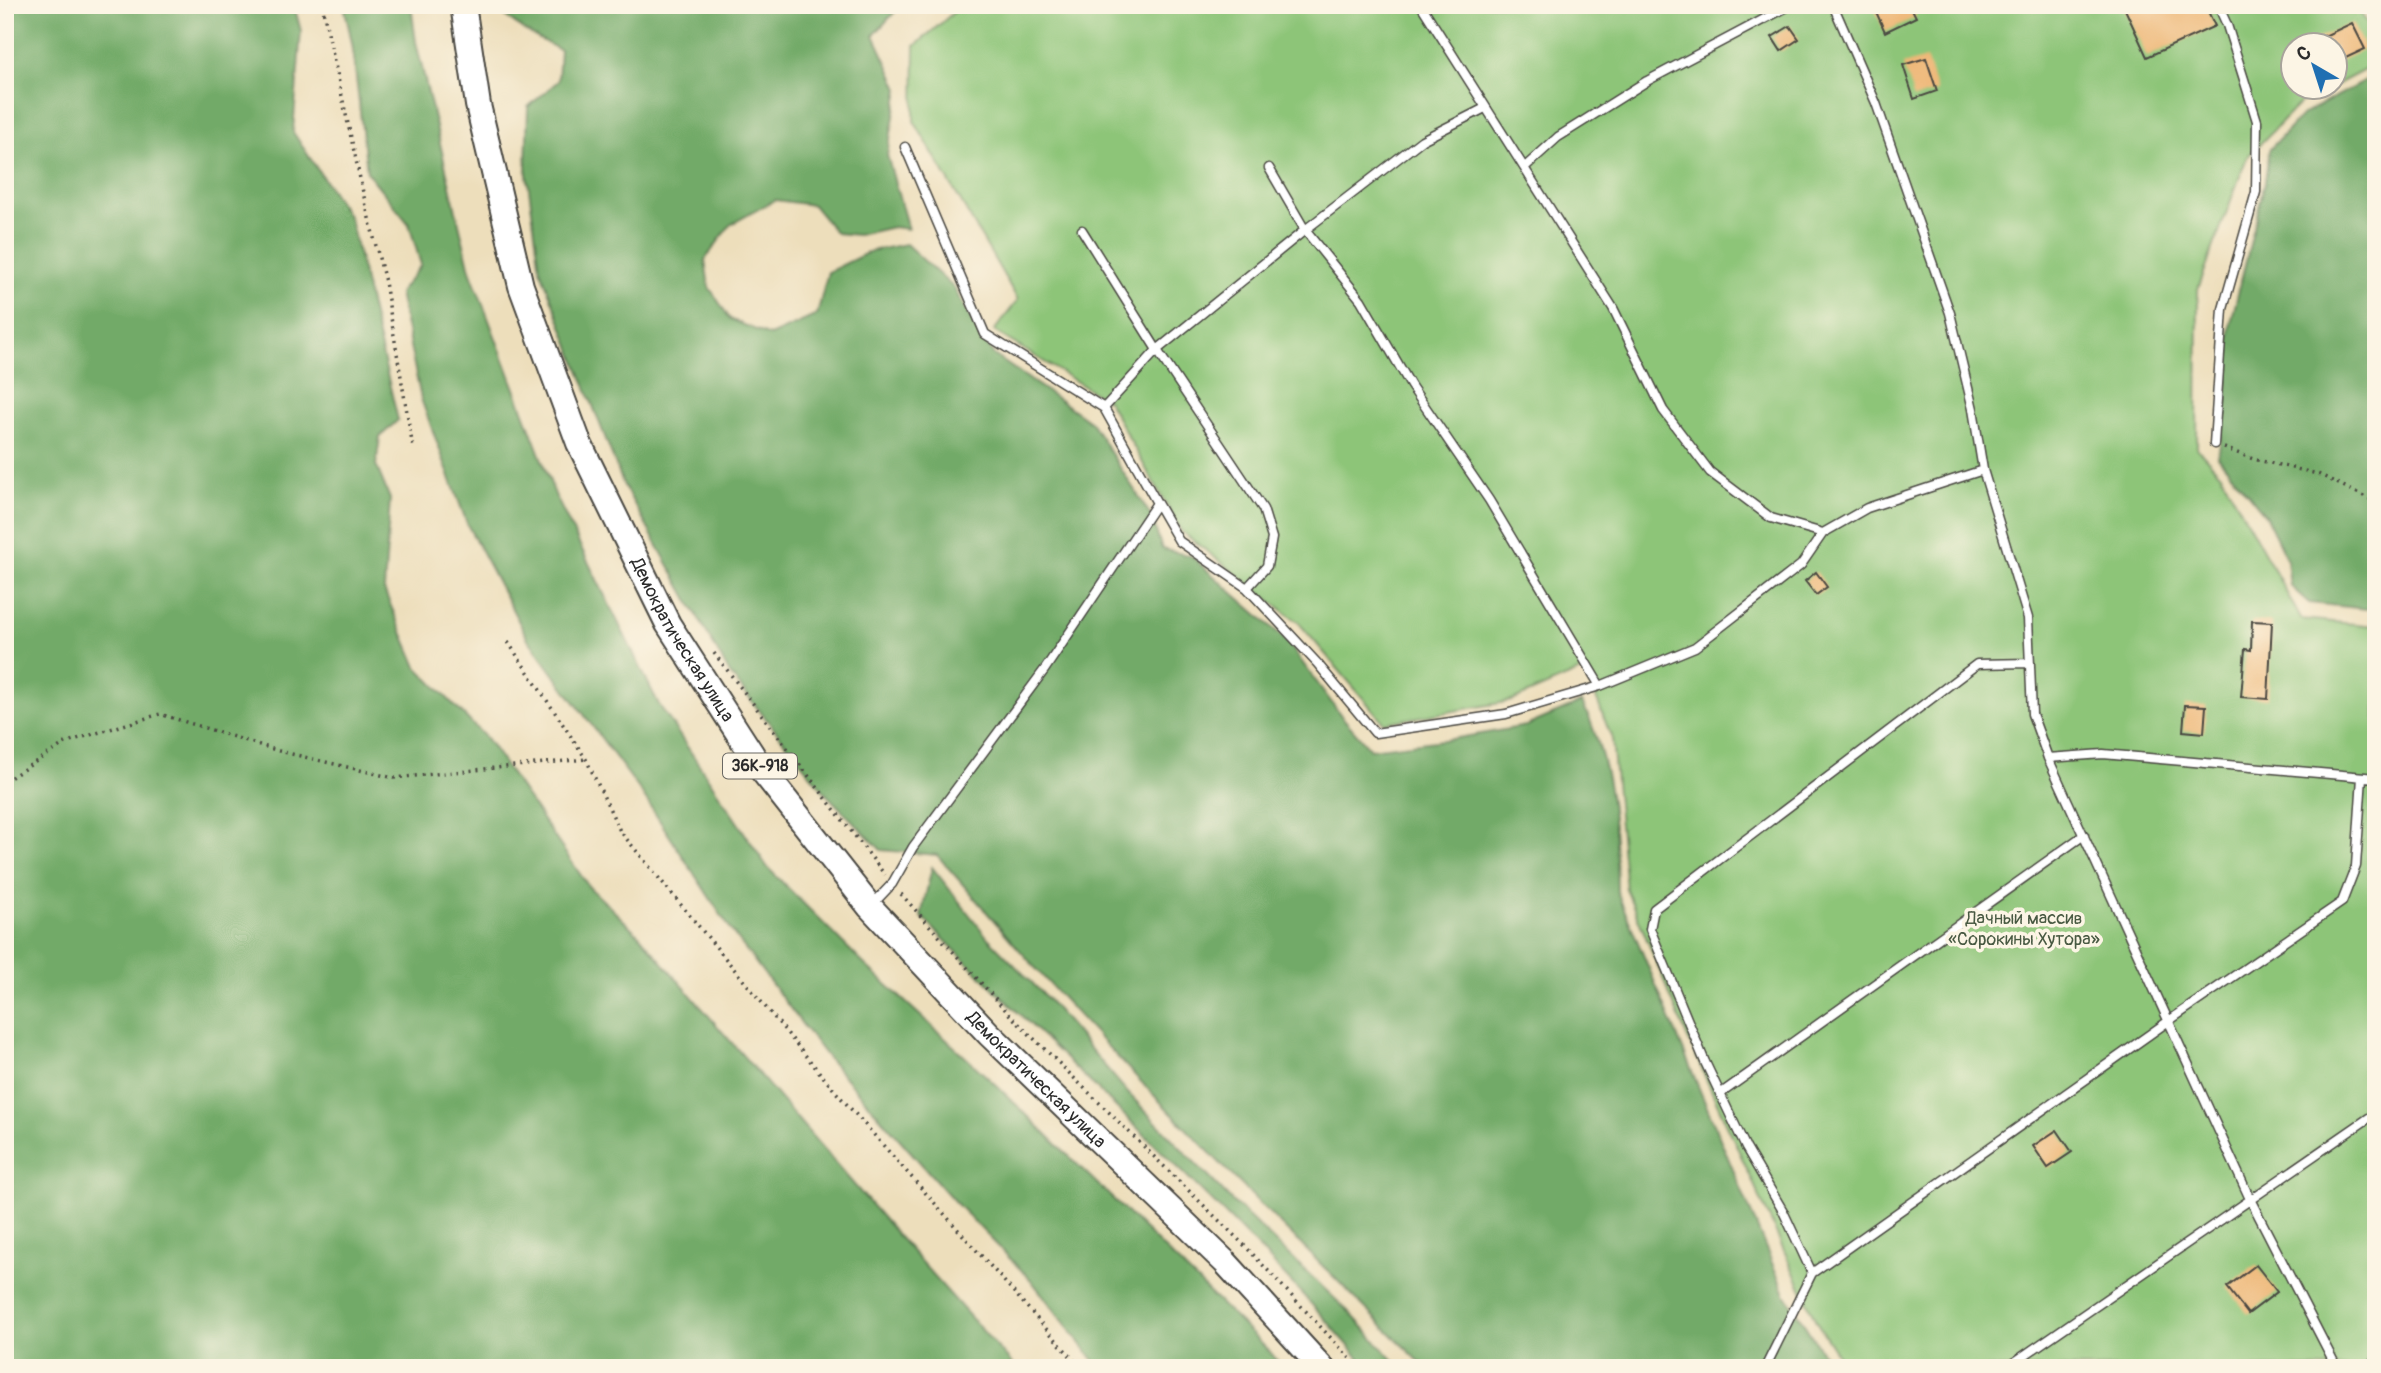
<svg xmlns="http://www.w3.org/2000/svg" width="2381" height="1373" font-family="Pangolin,sans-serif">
	<rect width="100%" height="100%" fill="#fcf5e5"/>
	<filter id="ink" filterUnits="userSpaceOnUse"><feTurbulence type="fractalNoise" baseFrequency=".0143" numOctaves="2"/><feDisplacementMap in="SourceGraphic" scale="14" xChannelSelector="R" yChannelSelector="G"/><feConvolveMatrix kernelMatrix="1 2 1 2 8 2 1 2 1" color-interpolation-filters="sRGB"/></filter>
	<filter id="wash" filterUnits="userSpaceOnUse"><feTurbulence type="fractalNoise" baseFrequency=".00686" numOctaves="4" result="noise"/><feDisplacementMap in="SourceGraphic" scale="28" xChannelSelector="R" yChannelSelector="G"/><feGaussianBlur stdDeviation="1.57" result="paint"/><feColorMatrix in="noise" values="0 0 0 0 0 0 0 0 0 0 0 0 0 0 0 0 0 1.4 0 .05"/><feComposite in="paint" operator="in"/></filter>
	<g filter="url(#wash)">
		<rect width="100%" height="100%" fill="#eddebb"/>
		<path fill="#8dc578" stroke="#5c7852" stroke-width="2" d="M962,5h43l58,6v-6h1294l19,34v25l-40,21v-39h-42v42h37l-32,16 -52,53 -49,132 -1,159 24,26 80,145 75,7v742h-530l-30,-47 -128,-282 -62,-150 -14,-150 -27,-70 -73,32 -128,22 -85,-100 -118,-92 -73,-130 -114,-70 24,-31 -104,-179 1,-75z"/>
		<path fill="#72aa68" stroke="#4e6a4a" stroke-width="2" d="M5,5h289l7,26 -8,101 57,87 48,201 -18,17 -4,28 14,34 -6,91 33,77 69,71 103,149 51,49 265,308 111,124h-1011z
			M344,5h67l5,37 54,228 86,227 102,206 110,165 95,95 134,123 274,267 12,15h-183l-70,-89 -75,-77 -128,-145 -97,-128 -91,-140 -111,-150 -60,-113 -47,-127 -22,-106 22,-28 -12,-41 -42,-52 -15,-129z
			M498,5h403l-27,30 25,54 -12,66 21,74 -15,-2 -35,8 -22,-2 -23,-28 -38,-5 -45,25 -25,35 4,27 21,32 40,17 47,-21 11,-43 43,-21 35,-7 48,44 19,35 21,32 97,67 60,94 11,33 29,7 94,83 58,79 27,31 82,-10 74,-13 56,-24c29,60 34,124 35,190l168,402 47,74h-406c-126,-124 -251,-247 -370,-377 -40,-44 -79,-91 -119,-136l-56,-5 -54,-55 -97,-121 -106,-188 -84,-217 -14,-102 2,-60 30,-26 2,-31c-18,-10 -54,-26 -62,-45z
			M2376,75v535l-67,-7 -19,-17 -3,-26 -22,-45 -47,-58 9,-57 3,-73 35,-145 4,-32 33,-35z
			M932,867l56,71 57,58 82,96 105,109 119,113 50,54h-33c-138,-162 -299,-300 -447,-452z"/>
		<g id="blocks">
			<path fill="#eeb777" d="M1873,5h37l6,12 -31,15z
				M2123,5h82l10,21 -68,31z
				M2352,23l13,26 -30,14v-17h-32z
				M1790,26l9,13 -18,12 -9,-14z
				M1926,58l11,33 -23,8 -11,-34z
				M1816,572l11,15 -11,8 -11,-14z
				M2252,621l20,1 -4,77 -27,-2 4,-48 6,1z
				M2185,705l21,1 -2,27 -21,-2z
				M2057,1130l15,22 -24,16 -15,-22z
				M2256,1265l21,27 -29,22 -21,-27z"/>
		</g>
	</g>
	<g filter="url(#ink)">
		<use href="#blocks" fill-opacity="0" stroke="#484641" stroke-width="2"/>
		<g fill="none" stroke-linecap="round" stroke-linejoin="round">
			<defs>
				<path id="lane" d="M1421,5l192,303 50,102 47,62 61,46 52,15 44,-25 116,-38
					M1833,5l43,98 74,210 23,96 10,61 45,148 4,96 16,44 202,441 87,169
					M905,147l80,187 119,74 53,95
					M1525,167l33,-30 89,-56 144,-76
					M1269,168l36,62 56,70 50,86 78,114 111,186 95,-39 106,-82 22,-32
					M1082,230l75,120 106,159 9,29 -5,28 -20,22 70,75 58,70 131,-19 94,-28
					M1104,408l53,-58 148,-120 117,-90 63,-32
					M2214,444l9,-135 33,-117 1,-71 -30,-96 -9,-20
					M2048,758l55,-4 273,24
					M872,905l20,-21 21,-37 132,-178 112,-166 22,38 68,47
					M1720,1094l364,-259
					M1812,1273l358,-253 172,-118 14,-36 6,-89
					M1765,1368l47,-95 -29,-62 -37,-63 -41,-86 -55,-133 4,-20 323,-245 53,-1
					M2006,1368l370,-255
					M2364,1368l12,-8"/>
				<g id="primary">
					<path id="s1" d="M463,5l15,100 43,181 58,157 89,181 94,146 108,137 119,127 236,228 97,106"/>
				</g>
			</defs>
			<use href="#lane" stroke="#484641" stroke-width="11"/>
			<use href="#primary" stroke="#484641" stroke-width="28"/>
			<path stroke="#484641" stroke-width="3.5" stroke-dasharray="2 5" stroke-linecap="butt" d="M322,5l44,201 19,76 28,166
				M2224,448l29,11 65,15 58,28
				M508,642l78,117 34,72 215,260 246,277
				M714,653l171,222
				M5,781l62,-39 93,-28 119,37 115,27 192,-19
				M901,894l109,121 236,232 113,121"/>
			<use href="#lane" stroke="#fff" stroke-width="8"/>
			<use href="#primary" stroke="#fff" stroke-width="24"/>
		</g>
	</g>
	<g text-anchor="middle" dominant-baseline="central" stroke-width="7" stroke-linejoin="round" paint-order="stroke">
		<rect fill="#fcf5e5" stroke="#6a6863" stroke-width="2" x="723" y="753.5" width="74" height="25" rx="5"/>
		<g font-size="16" font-weight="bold" fill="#2b2b2b">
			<text x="760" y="766">36К-918</text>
		</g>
		<g font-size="18" fill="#2b2b2b" stroke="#fcf5e5">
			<text stroke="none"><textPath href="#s1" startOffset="677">Демократическая улица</textPath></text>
			<text stroke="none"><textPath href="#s1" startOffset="1244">Демократическая улица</textPath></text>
		</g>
		<g font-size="18" fill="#485942" stroke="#fcf5e5">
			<text x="2024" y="918">Дачный массив<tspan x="2024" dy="21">«Сорокины Хутора»</tspan></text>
		</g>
	</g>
	<rect width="2381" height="1373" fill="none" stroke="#fcf5e5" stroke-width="28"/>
	<g transform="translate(2314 66) rotate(321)"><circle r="33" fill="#fcf5e5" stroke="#a8a49b" stroke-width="2"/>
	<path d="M0-5L12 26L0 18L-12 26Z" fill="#1f6fb2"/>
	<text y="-10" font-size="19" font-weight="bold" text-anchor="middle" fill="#2b2b2b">С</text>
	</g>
</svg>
